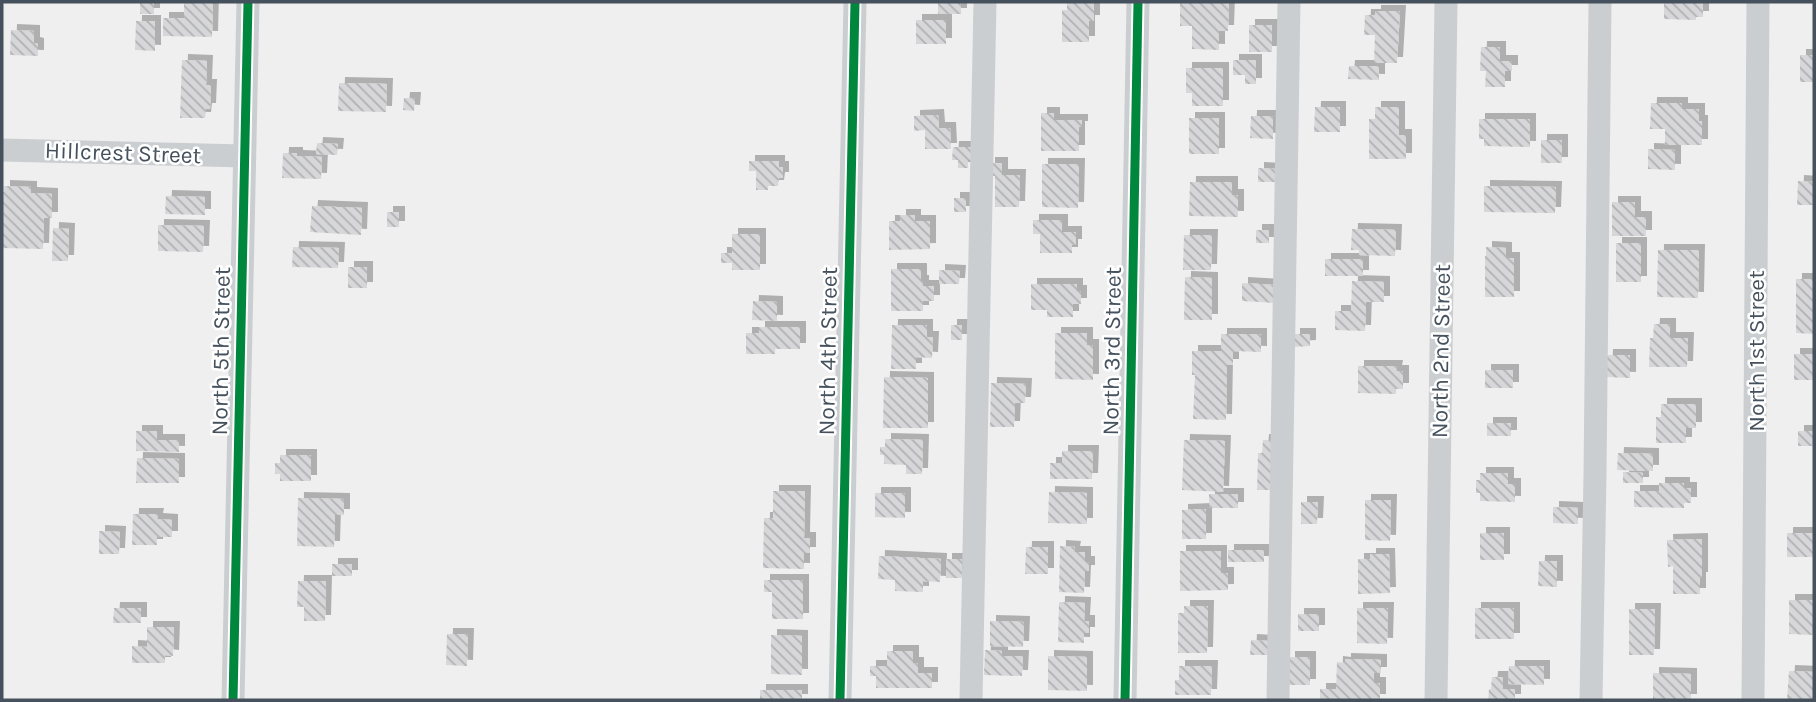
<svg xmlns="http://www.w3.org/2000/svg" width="1816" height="702" font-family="Karla,sans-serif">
	<defs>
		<pattern id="building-back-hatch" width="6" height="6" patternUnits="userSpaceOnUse" patternTransform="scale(1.75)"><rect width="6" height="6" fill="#d7d7d9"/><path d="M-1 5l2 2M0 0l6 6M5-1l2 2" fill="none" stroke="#b0b1b3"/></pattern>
		<filter id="shadow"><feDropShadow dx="6" dy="-6" stdDeviation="0" flood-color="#0004"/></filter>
	</defs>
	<rect width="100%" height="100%" fill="#f0efef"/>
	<path fill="url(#building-back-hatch)" filter="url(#shadow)" d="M140,2h14v12h-14z
		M184,2h29l-1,35 -49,-1v-18h21z
		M938,2l23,1v11h-23z
		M1067,2h27v19h-5v21h-27v-32h5z
		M1180,2l49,1 -1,28h-9v19l-27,-1v-23h-12z
		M1664,2h39v15h-7v3l-32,-1z
		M1375,11h25l-3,52h-23l1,-28h-11l1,-20h10z
		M916,20h30v24h-30z
		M136,21h19v30l-20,-1z
		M1249,25h23v27h-23z
		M11,30l23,1v12l4,1v12l-28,-1z
		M1481,47h19v14h12v10h-7v16h-20l1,-16h-6z
		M1800,55h14v27h-14z
		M182,60l25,1 -1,24h5l-1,24h-4l-1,9h-25z
		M1233,60h23v24h-11v-9h-12z
		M1349,66h30v14l-31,-1z
		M1186,68h37v38h-31v-13h-6z
		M339,83l48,1 -1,28 -48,-1z
		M404,98h11l-1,13 -11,-1z
		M1651,103h31v6h17v12h3v24h-37v-16h-15z
		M1315,107h25v25h-26z
		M1375,107h24v28h7v24h-37v-40h6z
		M1041,113h13v7h28v7h-3v24h-38z
		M938,115l1,13h11l1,21h-26v-19l-11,1v-15z
		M1251,116h22v23l-23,-1z
		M1189,118h30v36h-30z
		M1479,119h51v28l-46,-1v-7h-5z
		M1541,140h21v23h-21z
		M317,143l21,1 -1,11 -21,-1z
		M953,147h18v13h-3v8h-10v-8h-6z
		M1648,149l27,1v20l-27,-1z
		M283,153h14v3l25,1 -1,22 -39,-1z
		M749,161h30v6h4v11h-4l-1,8h-10v4h-12v-19h-7z
		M989,163h13v12h18l-1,32h-24v-31h-6z
		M1042,164h37l-1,44 -36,-1z
		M1258,168l18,1v13h-18z
		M1798,181l16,1v23h-17z
		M1190,182h42v13h6v22l-49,-1z
		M4,186l27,1v6l21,1v24h-8l-1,31 -41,-1v-56h2z
		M1484,186l72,1 -1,26 -71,-1z
		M166,196l39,1v18l-40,-1z
		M954,198h12v14h-12z
		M1612,202h23v15h11v19h-34z
		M312,206l50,2 -1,27 -51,-3z
		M387,212h12v15h-12z
		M900,215h15v6h15v28l-41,1v-29h11z
		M1033,220h29v12h14v13h-4v8h-32v-19h-7z
		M158,225l46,1 -1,26 -45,-1z
		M53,228l16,1 -1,32h-16z
		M1352,229l44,1 -1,26 -36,-1v-5h-8z
		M1256,230h13v13h-13z
		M732,234h28v36h-28v-7h-11v-10h11z
		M1184,235h28l-1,35h-28z
		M1616,243h25v39h-25z
		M293,247l46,1 -1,20 -46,-1z
		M1486,247l20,1v10h8v39h-29v-41h1z
		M1658,250h41l-1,48 -41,-1z
		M1325,259h38v17h-38z
		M348,267h19v21h-19z
		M891,269h30v12h2v5h11v15h-11v10h-32z
		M939,270l21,1 -1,13h-20z
		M1185,277l27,1v42h-28z
		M1796,279h18v55l-18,-1z
		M1352,281l32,1v20h-18l-1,29 -30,-1v-19h16z
		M1242,283l36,2 -2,18 -34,-2z
		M1031,284h46v7h4v13h-8v13h-26v-7h-16z
		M753,301l24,1v19l-25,-1z
		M1654,324h16v14h18l-1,29h-38l1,-29h3z
		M892,325h35v12h6l-1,21 -16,-1v12h-25z
		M951,325h11v15h-11z
		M759,327h41v22h-25v5h-29v-21h13z
		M1055,333h32v12h6v35l-38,-1z
		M1221,334h40v18l-28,-1v14h-6l-1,55 -33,-1 2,-44h-3v-24h29z
		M1294,334h16v12l-16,1z
		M1794,354h20v26h-20z
		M1607,355h23v23l-24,-1z
		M1358,366h39l-1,5h7v18h-7v5l-38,-1z
		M1485,370h28v18h-28z
		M884,377l44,1v50h-45z
		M991,383l35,1 -1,19h-10l-1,24h-24z
		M1661,404h35v24h-10v15h-30v-26h5z
		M1487,423h24v13h-24z
		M136,431h21v9h22v12l-43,-1z
		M1798,431h16v15h-16z
		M885,439l38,1 -1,34h-16v-9l-22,-1v-9h-4v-8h5z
		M1184,440l41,1 -2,51 -41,-2z
		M1263,440h12l-1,50h-17l1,-37h4z
		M1062,451h31l-1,28h-42v-16h12z
		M1618,453l35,1v17l-36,-1z
		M280,455h31v26h-31v-7h-5v-11h5z
		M137,458l42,1v24h-43z
		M1623,472l20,1v10h-20z
		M1480,473h28v11h7v18l-35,-1v-8h-4v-13h4z
		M1659,483h25v5h7v15h-7v5l-50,-1v-16h25z
		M773,491h32l-1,47h6v15h-6v16l-41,-1 1,-50h9z
		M1049,492l38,1v31l-39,-1z
		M875,493h30v25l-30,-1z
		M1209,494h29v14h-29z
		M298,498l46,1v16h-9l-1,32 -37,-1z
		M1365,500h26l-1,41 -25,-1z
		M1301,502h17l-1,22h-16z
		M1553,507l25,1v16l-25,-1z
		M1206,509v30h-24v-29z
		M133,514h25l-1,5 15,1v17h-15v8h-25z
		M99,531l21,1 -1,22h-20z
		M1480,533h24v27h-24z
		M1787,533h27v24h-27z
		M1702,539v39h-2v16h-27v-28l-5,1 -1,-27z
		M1060,546l15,1 -1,5h11v10h4v9h-4l-1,22 -25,-1z
		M1026,547h22v27h-23z
		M1228,550h36v12h-36z
		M1180,551h41v22h7v17l-48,1z
		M1370,554h19l1,39 -32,1v-35h12z
		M879,556l62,3 -1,23 -17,-1v11l-28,-1v-11l-17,-1z
		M946,559h16v19h-16z
		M1539,561h18v26l-19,-1z
		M332,564h20v12h-20z
		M764,580h39v39h-31v-27h-8z
		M298,581h28l-1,40h-21v-14h-7z
		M1789,600h25v35l-25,-1z
		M1059,602l26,1 -1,18h5v12h-5v10l-26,-1z
		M1184,606h24l-1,47h-29v-40h6z
		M114,608h27v15h-28z
		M1357,608h31l-1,36 -30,-1z
		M1475,608h39v31h-39z
		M1629,609h26l-1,46h-25z
		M1298,614h21v17h-21z
		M990,621l34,1 -1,25 -33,-1z
		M147,627h27l-1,29 -8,-1v8h-33v-17l15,1z
		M447,634h21l-1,32 -21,-1z
		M771,635l31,1v39l-31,-1z
		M1251,640l17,1v14h-18z
		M985,650l17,1v5h21l-1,20 -38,-1z
		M887,651h26v12h5v10h14v15h-56v-12h-6v-10h17z
		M1048,656l39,1v34l-39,-1z
		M1289,657h21v28h-21z
		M1345,659l36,1v13h-7v10h6v17h-60v-11h16l1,-27 8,1z
		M1179,666h33l-1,29h-36v-15h4z
		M1509,666h35v19l-36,-1z
		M1789,671l25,1v28h-27z
		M1653,673l38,1v26h-38z
		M1492,677h11v12h12v11h-27l1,-11h2z
		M760,690h42v10h-42z"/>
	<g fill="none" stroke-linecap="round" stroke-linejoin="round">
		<path stroke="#cbced0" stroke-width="23" d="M2,150l242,6
			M233,700l15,-698
			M840,700l15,-698
			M971,700l14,-698
			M1125,700l13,-698
			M1278,700l11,-698
			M1436,700l10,-698
			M1591,700l4,-226 5,-472
			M1753,700l5,-698"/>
		<defs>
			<path id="cycleway" d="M233,700l15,-698
				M840,700l15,-698
				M1125,700l13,-698"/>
		</defs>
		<use href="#cycleway" stroke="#fff" stroke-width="13"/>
		<use href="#cycleway" stroke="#00873e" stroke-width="9"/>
	</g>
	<g text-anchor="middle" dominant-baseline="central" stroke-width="5" stroke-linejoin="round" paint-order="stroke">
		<g font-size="23" fill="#45515d" stroke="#fff">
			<text transform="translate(123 153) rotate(2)">Hillcrest Street</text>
			<text transform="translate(221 351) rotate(-89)">North 5th Street</text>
			<text transform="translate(828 351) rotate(-89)">North 4th Street</text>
			<text transform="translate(1112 351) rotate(-89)">North 3rd Street</text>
			<text transform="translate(1441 351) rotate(-89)">North 2nd Street</text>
			<text transform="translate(1756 351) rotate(-90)">North 1st Street</text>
		</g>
	</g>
	<rect width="1816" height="702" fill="none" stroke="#45515d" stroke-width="7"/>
</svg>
